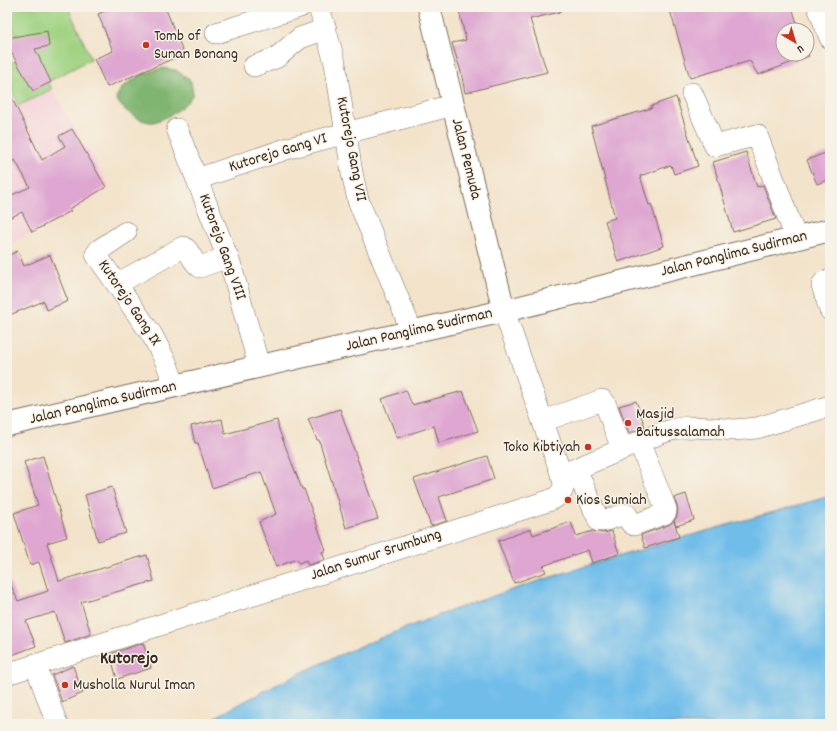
<svg xmlns="http://www.w3.org/2000/svg" width="837" height="731" font-family="Dekko,sans-serif">
	<rect width="100%" height="100%" fill="#f7f3e8"/>
	<filter id="ink" filterUnits="userSpaceOnUse"><feTurbulence type="fractalNoise" baseFrequency=".025" numOctaves="2"/><feDisplacementMap in="SourceGraphic" scale="8" xChannelSelector="R" yChannelSelector="G"/><feConvolveMatrix kernelMatrix="1 2 1 2 8 2 1 2 1" color-interpolation-filters="sRGB"/></filter>
	<filter id="wash" filterUnits="userSpaceOnUse"><feTurbulence type="fractalNoise" baseFrequency=".012" numOctaves="4" result="noise"/><feDisplacementMap in="SourceGraphic" scale="16" xChannelSelector="R" yChannelSelector="G"/><feGaussianBlur stdDeviation="0.9" result="paint"/><feColorMatrix in="noise" values="0 0 0 0 0 0 0 0 0 0 0 0 0 0 0 0 0 1.4 0 .05"/><feComposite in="paint" operator="in"/></filter>
	<g filter="url(#wash)">
		<rect width="100%" height="100%" fill="#f3e3ca"/>
		<path fill="#f6cfd8" d="M52,89l32,57 5,3 21,39 -49,31 -54,26v-138l9,-5 2,4z"/>
		<path fill="#a0d383" stroke="#6e7e50" d="M7,7h61l23,52 -43,23 4,7 -34,17 -11,-30v-12l17,-6 -17,-48z"/>
		<path fill="#80b571" stroke="#5e7048" d="M163,68l13,2 15,11 2,12c-4,12 -28,27 -40,29 -12,1 -34,-13 -37,-25 9,-17 29,-25 47,-29z"/>
		<path fill="#6fbdea" stroke="#557484" d="M830,496v228h-626c193,-113 413,-167 626,-228z"/>
		<g id="blocks">
			<path fill="#dea6d1" d="M114,7h51l19,47 -77,33 -13,-28 19,-8 -15,-37z
				M458,7h102v5l-30,7 17,53 -82,21 -4,-21 -9,-29 14,-3z
				M669,7h123l7,23h-16v24h24v-2l2,4 -51,19 -8,-14 -60,17z
				M47,31l2,15 -14,3 16,33 -18,9 -26,-46v-7z
				M7,88l35,72 23,-14 -6,-10 13,-7 34,58 -37,22 2,2 -39,21 -10,-20 -15,7v-22l23,-10 -15,-27 -8,4z
				M676,97l22,69 -24,8 -3,-9 -31,11 9,29 2,-1 13,42 -46,16 -13,-41 10,-3 -24,-92 61,-18 -1,-2z
				M830,151v28l-13,5 -10,-24z
				M746,152l11,35 6,-2 13,34 -43,13 -20,-70z
				M18,251l6,15 26,-11 18,46 -21,9 -3,-9 -37,15v-60z
				M406,390l6,15 51,-14 15,40 -39,12 -5,-17 -37,12 -15,-39z
				M636,401l9,26 -16,6 -10,-27z
				M340,409l38,110 -32,9 -27,-88h-2l-9,-21z
				M222,419l3,15 52,-14 2,10 23,59h2l22,61 -4,2 3,8 -17,5 -2,-5 -7,3 -2,-4 -21,8 -17,-45 17,-8 -15,-42 -49,16 -14,-45h-3l-4,-17z
				M43,456l24,81 -20,6 12,38 88,-26 7,26 -73,21 10,32 -26,9 -10,-31 -29,9 10,25 -24,9 -5,-12v-67l11,25 30,-10 -9,-29 -9,3 -16,-52 24,-8 -14,-43z
				M487,456l7,23 -55,18 8,24 -16,5 -17,-47z
				M112,487l14,46 -28,8 -13,-46z
				M686,494l8,26 -18,6 -2,-5 3,-5 1,-7 -4,-11z
				M674,521l5,16 -34,11 -4,-13 27,-10z
				M571,522l5,14 17,-5 10,2 9,-2 7,23 -27,9 -4,-13 -45,16 3,6 -32,11 -16,-42 33,-12 2,6z
				M143,643l8,25 -34,11 -7,-25z
				M73,666l10,27 -21,9 -10,-27z"/>
		</g>
	</g>
	<g filter="url(#ink)">
		<use href="#blocks" fill-opacity="0" stroke="#7b6b5a" stroke-width="1"/>
		<g fill="none" stroke-linecap="round" stroke-linejoin="round">
			<defs>
				<path id="minor" d="M319,7l16,56 17,110 6,27 54,132
					M818,7l12,31
					M216,33l84,-26
					M254,66l22,-8 24,-20 26,-9
					M692,93l23,53 42,-11 39,103
					M177,129l54,137 28,100
					M197,179l92,-31 164,-43
					M126,232l-27,18 -3,4 1,2 55,79 14,27 9,24
					M830,280l-6,2 -2,3 8,25
					M117,284l64,-36 3,-1c7,5 8,15 16,20l28,-10
					M543,421l59,-21 3,3 17,46
					M576,469l23,52h4l22,-7 2,1 4,8 3,2 30,-11 2,-2v-3l-27,-67
					M561,475l100,-42 14,-4 13,-2 26,1 20,2 23,-2 73,-22
					M35,664l22,60
					M7,674l541,-173c9,-3 16,-8 16,-19l-60,-171"/>
				<path id="major" d="M429,7l75,304"/>
				<path id="highway" d="M7,425l319,-74 178,-40 326,-81"/>
			</defs>
			<use href="#minor" stroke="#7b6b5a" stroke-width="22"/>
			<use href="#major" stroke="#7b6b5a" stroke-width="24"/>
			<use href="#highway" stroke="#7b6b5a" stroke-width="24"/>
			<use href="#minor" stroke="#fff" stroke-width="21"/>
			<use href="#major" stroke="#fff" stroke-width="22"/>
			<use href="#highway" stroke="#fff" stroke-width="22"/>
		</g>
	</g>
	<g fill="#c8321e" stroke="#f7f3e8" stroke-width="1.5">
		<circle cx="146" cy="45" r="4"/>
		<circle cx="628" cy="423" r="4"/>
		<circle cx="588" cy="447" r="4"/>
		<circle cx="568" cy="500" r="4"/>
		<circle cx="65" cy="685" r="4"/>
	</g>
	<g text-anchor="middle" dominant-baseline="central" stroke-width="3" stroke-linejoin="round" paint-order="stroke">
		<g font-size="16" fill="#3b2a1e" stroke="#f7f3e8" text-anchor="start">
			<text x="154" y="36">Tomb of<tspan x="154" dy="18">Sunan Bonang</tspan></text>
			<text x="636" y="414">Masjid<tspan x="636" dy="18">Baitussalamah</tspan></text>
			<text x="580" y="447" text-anchor="end">Toko Kibtiyah</text>
			<text x="576" y="500">Kios Sumiah</text>
			<text x="73" y="685">Musholla Nurul Iman</text>
		</g>
		<g font-size="16" fill="#3b2a1e" stroke="#f7f3e8">
			<text transform="translate(351 149) rotate(79)">Kutorejo Gang VII</text>
			<text transform="translate(278 153) rotate(-17)">Kutorejo Gang VI</text>
			<text transform="translate(466 159) rotate(76)">Jalan Pemuda</text>
			<text transform="translate(222 247) rotate(70)">Kutorejo Gang VIII</text>
			<text transform="translate(734 254) rotate(-14)">Jalan Panglima Sudirman</text>
			<text transform="translate(129 303) rotate(56)">Kutorejo Gang IX</text>
			<text transform="translate(419 330) rotate(-13)">Jalan Panglima Sudirman</text>
			<text transform="translate(103 403) rotate(-13)">Jalan Panglima Sudirman</text>
			<text transform="translate(376 555) rotate(-18)">Jalan Sumur Srumbung</text>
		</g>
		<g font-size="18" font-weight="bold" fill="#3b2a1e" stroke="#f7f3e8">
			<text x="129" y="659">Kutorejo</text>
		</g>
	</g>
	<rect width="837" height="731" fill="none" stroke="#f7f3e8" stroke-width="24"/>
	<g transform="translate(795 42) rotate(142)"><circle r="19" fill="#f7f3e8" stroke="#aca397"/>
	<path d="M0-3L7 15L0 10L-7 15Z" fill="#c8321e"/>
	<text y="-6" font-size="11" font-weight="bold" text-anchor="middle" fill="#3b2a1e">U</text>
	</g>
</svg>
